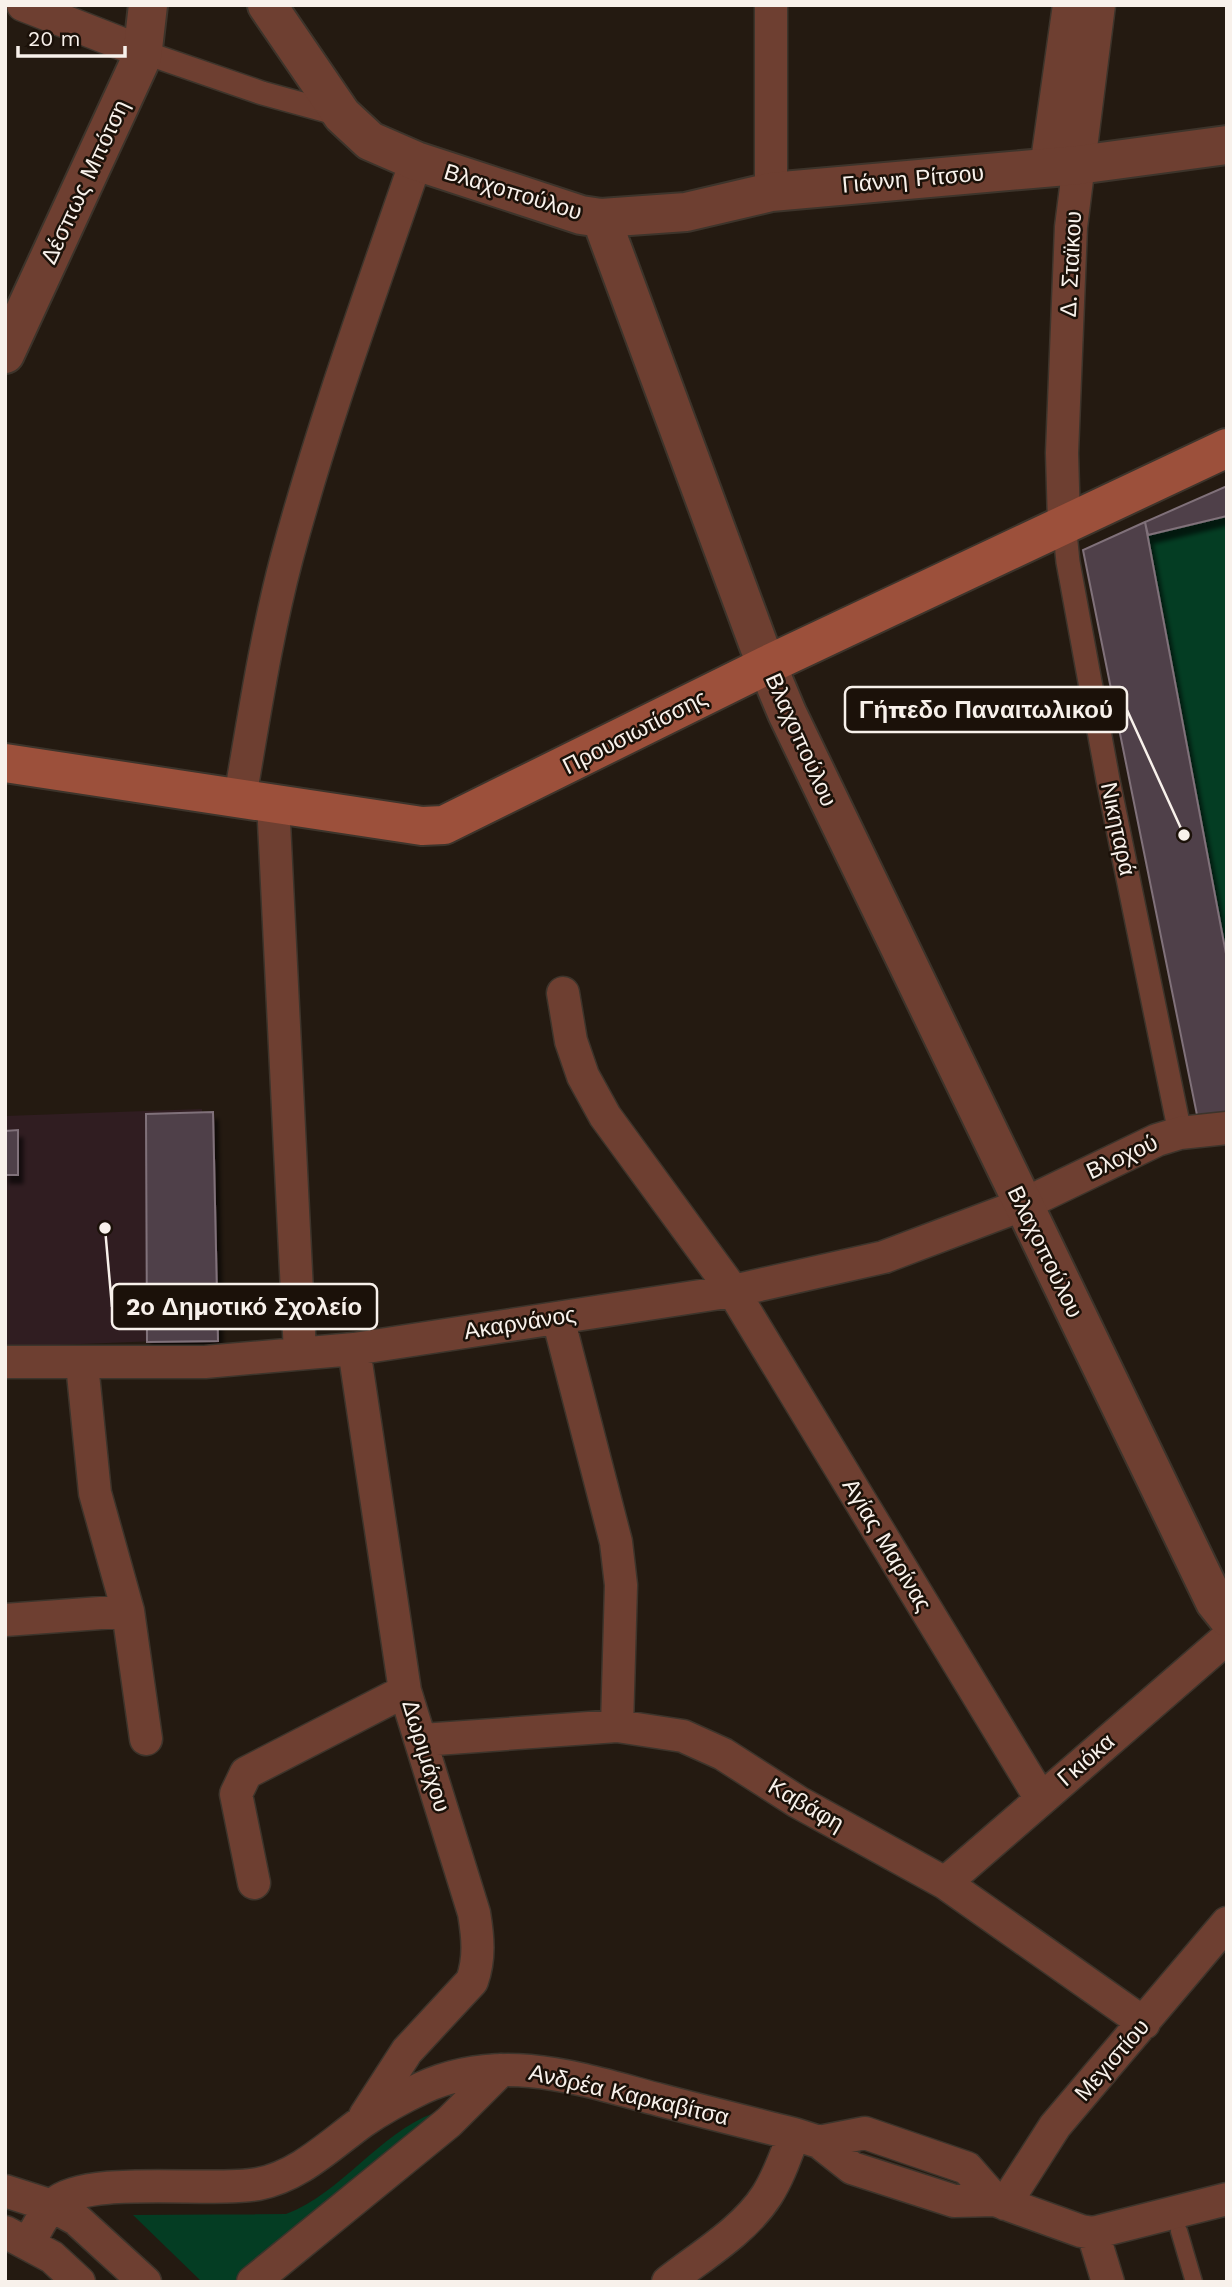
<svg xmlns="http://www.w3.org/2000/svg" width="1232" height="2287" font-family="'Work Sans',sans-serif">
	<defs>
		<filter id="shadow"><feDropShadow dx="4.5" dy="8" stdDeviation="2" flood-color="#0009"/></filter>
	</defs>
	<rect width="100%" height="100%" fill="#241a11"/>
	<path fill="#301d21" d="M202,1109l7,230 -204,8v-231z"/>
	<path fill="#043d23" d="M1227,486v635l-28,4 -116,-575z
		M434,2113l2,3 -191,166h-43l-69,-67 153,-1c56,-21 92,-80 148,-101z"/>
	<path fill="#4f4149" stroke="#80717a" stroke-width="2" filter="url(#shadow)" d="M1227,486v30l-79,19 -3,-13z
		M1145,522l82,437v162l-28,4 -116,-575z
		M213,1112l5,229 -71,1 -1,-228z
		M18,1130v45h-13v-44z"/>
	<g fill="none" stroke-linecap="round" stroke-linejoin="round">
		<defs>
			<path id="service" d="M1179,2231l15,51"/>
			<path id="pedestrian" d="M143,52l119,41 80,22
				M1064,523l4,39 40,218 72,353"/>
			<path id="minor" d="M23,5l120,47
				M1046,168l23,-163
				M771,192v-187
				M1064,523l-2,-70 9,-226 28,-222
				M240,798c14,-81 26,-162 47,-241 36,-134 84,-265 129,-396
				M273,802l27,551
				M563,993l8,48 12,35 22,40 128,175 308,508
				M558,1318l58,224 5,43 -4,141
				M354,1349l51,342 69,222c4,24 6,45 -2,68l-65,70 -42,65
				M5,1362h200l149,-13 379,-58 151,-34 138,-52 135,-65 23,-7 47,-5
				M82,1364l13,129 33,118 18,128
				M5,1620l123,-9
				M422,1740l195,-14 66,10 40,18 75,48 147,81 199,140
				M254,1883l-18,-89 10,-21 159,-82
				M945,1883l282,-245
				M819,2142l46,-9 102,35 28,32
				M5,2191l47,15 24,13 69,63
				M1005,2204l50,-78 172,-203
				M5,2232l47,25 27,25
				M1093,2233l15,49
				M28,2244c8,-13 15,-30 26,-40 33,-30 157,-11 204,-20 41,-8 71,-38 104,-62 19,-13 39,-24 60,-34 80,-37 159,-9 238,12 45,12 90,23 134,34l25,8 33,26 102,33 41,-1 86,31 12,2 134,-34
				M253,2282l196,-160 52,-52
				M668,2282c33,-26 76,-51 99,-87 12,-19 19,-40 27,-61"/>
			<path id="tertiary" d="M267,5l75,110 28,26 46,20 165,54 20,3 85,-6 85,-20 307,-27 149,-20
				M601,218l158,428 28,67 428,889 12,15
				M5,354l137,-297 6,-52"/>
			<path id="secondary" d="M5,763l417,63 22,-1 323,-160 460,-217"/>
		</defs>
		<use href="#service" stroke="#3d342b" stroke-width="19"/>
		<use href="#pedestrian" stroke="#3d342b" stroke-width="26"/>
		<use href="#minor" stroke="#3d342b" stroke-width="35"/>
		<use href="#tertiary" stroke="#3d342b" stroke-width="42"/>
		<use href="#secondary" stroke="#3d342b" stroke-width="42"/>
		<use href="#service" stroke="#6e3f31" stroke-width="16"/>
		<use href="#pedestrian" stroke="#6e3f31" stroke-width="23"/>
		<use href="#minor" stroke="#6e3f31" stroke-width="32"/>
		<use href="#tertiary" stroke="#6e3f31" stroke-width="38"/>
		<use href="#secondary" stroke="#9c503b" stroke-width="38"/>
	</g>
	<g text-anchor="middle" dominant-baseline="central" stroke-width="5" stroke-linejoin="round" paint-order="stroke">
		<g font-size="23" fill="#f8f1eb" stroke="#1b1109">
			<text transform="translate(913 179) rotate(-5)">Γιάννη Ρίτσου</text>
			<text transform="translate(85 182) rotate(-65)">Δέσπως Μπότση</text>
			<text transform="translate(513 192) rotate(17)">Βλαχοπούλου</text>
			<text transform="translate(1071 264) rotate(-87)">Δ. Σταϊκου</text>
			<text transform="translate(635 732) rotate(-27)">Προυσιωτίσσης</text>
			<text transform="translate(801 740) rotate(66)">Βλαχοπούλου</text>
			<text transform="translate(1118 829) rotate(78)">Νικηταρά</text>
			<text transform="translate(1122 1157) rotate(-25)">Βλοχού</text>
			<text transform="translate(1045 1252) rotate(64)">Βλαχοπούλου</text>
			<text transform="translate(520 1323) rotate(-9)">Ακαρνάνος</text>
			<text transform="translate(887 1545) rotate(59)">Αγίας Μαρίνας</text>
			<text transform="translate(426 1756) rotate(73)">Δωριμάχου</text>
			<text transform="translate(1086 1760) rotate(-41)">Γκιόκα</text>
			<text transform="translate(806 1805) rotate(30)">Καβάφη</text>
			<text transform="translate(1112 2060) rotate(-49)">Μεγιστίου</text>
			<text transform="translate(629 2095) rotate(13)">Ανδρέα Καρκαβίτσα</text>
		</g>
	</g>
	<path fill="none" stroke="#f8f1eb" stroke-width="2.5" d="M1184 835L1127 710M105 1228L112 1307"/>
	<g fill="#f8f1eb" stroke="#1b1109" stroke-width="2.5">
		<circle cx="1184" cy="835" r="7"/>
		<circle cx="105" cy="1228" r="7"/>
	</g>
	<g fill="#1b1109" stroke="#f8f1eb" stroke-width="2.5">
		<rect x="845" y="687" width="282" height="45" rx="7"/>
		<rect x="112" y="1284" width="265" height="45" rx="7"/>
	</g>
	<g font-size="24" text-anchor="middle" font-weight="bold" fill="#f8f1eb">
		<text x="986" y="718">Γήπεδο Παναιτωλικού</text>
		<text x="244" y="1315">2ο Δημοτικό Σχολείο</text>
	</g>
	<rect width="1232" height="2287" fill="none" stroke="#f8f1eb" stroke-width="14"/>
	<path d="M18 46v10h107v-10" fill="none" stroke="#f8f1eb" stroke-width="3.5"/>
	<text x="28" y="46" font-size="21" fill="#f8f1eb" stroke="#1b1109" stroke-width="5" paint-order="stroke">20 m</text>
</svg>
